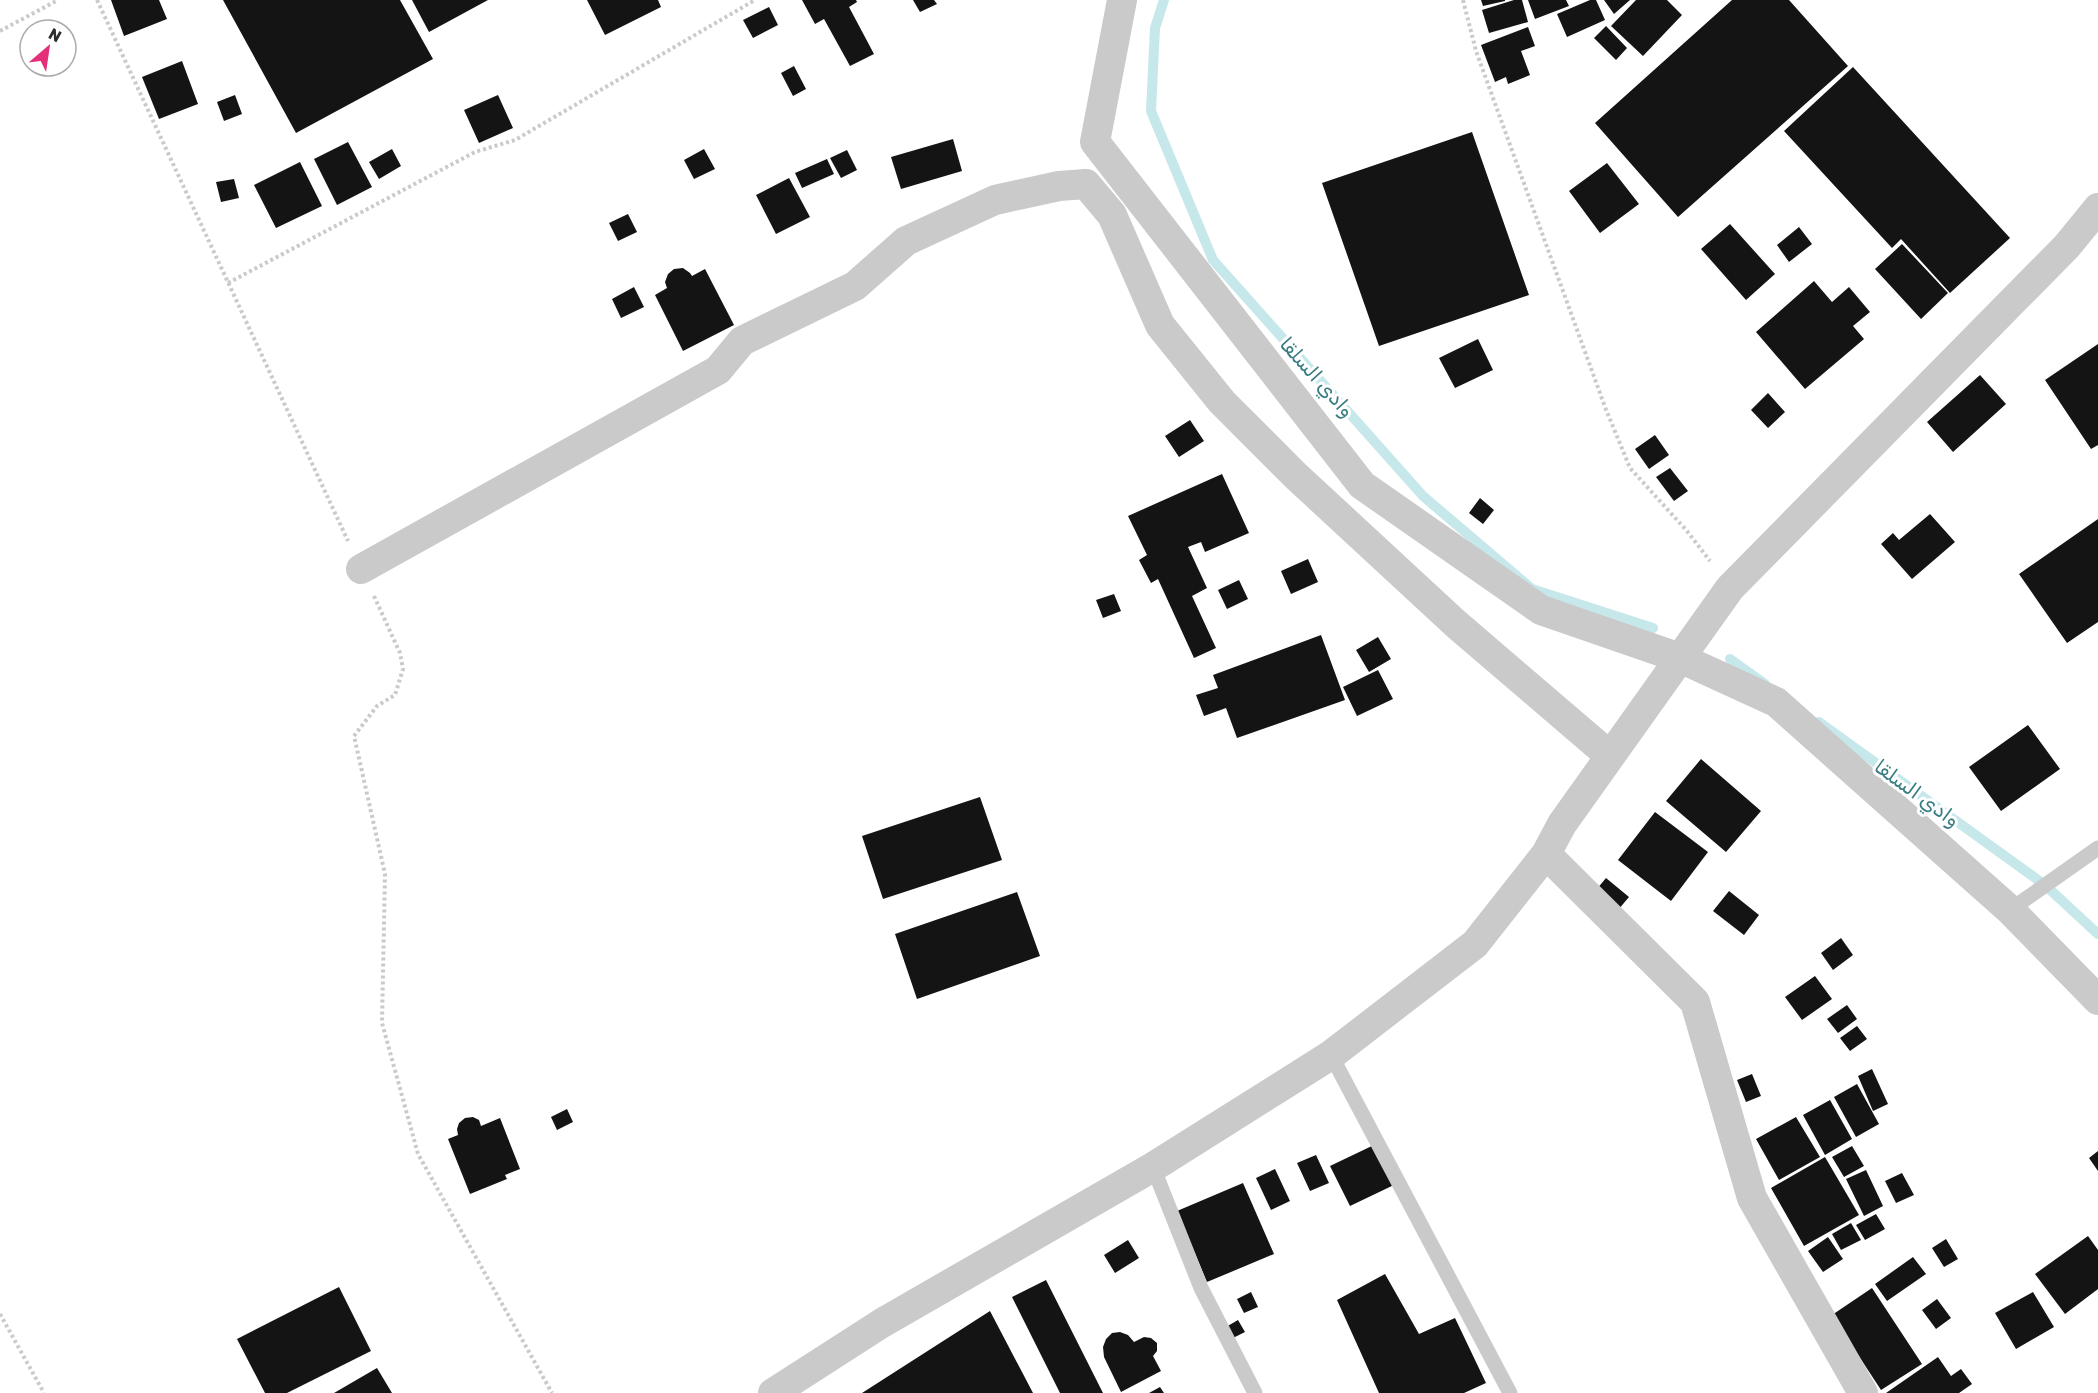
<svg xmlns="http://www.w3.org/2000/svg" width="2098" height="1393" font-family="Rubik,Vazirmatn,sans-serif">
	<rect width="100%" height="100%" fill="#fff"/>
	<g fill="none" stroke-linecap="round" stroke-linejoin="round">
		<path stroke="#c6e8ea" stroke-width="10" d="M1164,0l-9,28 -4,83 62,149 210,236 109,93 121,39
			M1730,659l35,25
			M1819,722l226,163 53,49"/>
	</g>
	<path fill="#141414" d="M111,0h48l8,19 -43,17z
		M223,0h177l33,59 -137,74z
		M412,0h76l-59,32z
		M587,0h71l3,7 -56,28z
		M802,0h54l1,2 -8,5 25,47 -24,12 -26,-47 -9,5z
		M913,0h21l3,4 -17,8z
		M1481,0h24v1l-22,5z
		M1514,0h8l6,22 -39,11 -7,-23z
		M1528,0h38l3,6 -34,13z
		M1590,0h6l9,20 -38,17 -10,-23z
		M1604,0h26l-16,14z
		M1636,0h31l15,15 -39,41 -32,-30z
		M1732,0h57l59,66 -170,151 -83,-94z
		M769,7l9,18 -25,13 -10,-18z
		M1606,26l21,22 -11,12 -22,-22z
		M1528,27l7,19 -14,5 9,24 -22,9 -2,-7 -11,5 -14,-37z
		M182,61l16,43 -39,15 -17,-42z
		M794,66l12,23 -13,7 -12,-23z
		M1853,67l157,171 -60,55 -49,-54 -9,9 -108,-117z
		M235,95l7,19 -18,7 -7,-19z
		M498,95l15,33 -34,15 -15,-33z
		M1472,132l57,163 -150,51 -57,-163z
		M953,139l9,32 -61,18 -10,-32z
		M348,142l24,45 -35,18 -23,-46z
		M392,149l9,17 -22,13 -10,-17z
		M704,149l11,20 -21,10 -10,-19z
		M847,150l10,20 -16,8 -11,-20z
		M827,159l7,15 -32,14 -7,-15z
		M300,162l22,44 -46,22 -22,-43z
		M1607,163l32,41 -39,29 -31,-42z
		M789,178l21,39 -34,17 -20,-39z
		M234,179l5,19 -18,4 -5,-20z
		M628,214l9,18 -19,9 -9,-18z
		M1730,224l45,50 -29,26 -45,-51z
		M1799,227l13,17 -23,18 -12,-17z
		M1902,244l46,49 -27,26 -46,-50z
		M683,268l7,5 2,3 13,-7 29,56 -51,26 -28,-56 12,-7 -2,-6 3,-8 6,-5z
		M1814,281l18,21 17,-15 21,25 -17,14 11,13 -59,50 -49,-57z
		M634,287l10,20 -23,11 -9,-19z
		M1478,339l15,31 -38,18 -16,-30z
		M2098,344v101l-7,4 -46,-69z
		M1980,375l26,29 -53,48 -26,-30z
		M1768,393l17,19 -17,16 -17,-18z
		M1190,420l14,21 -25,16 -14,-21z
		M1655,435l14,20 -20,14 -14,-20z
		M1670,468l18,23 -14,10 -18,-24z
		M1222,474l27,59 -44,19 -4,-10 -13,5 19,41 -15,8 24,52 -22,10 -36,-79 -7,4 -12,-23 8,-5 -19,-39z
		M1480,498l14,12 -11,14 -14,-11z
		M1930,514l25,28 -43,37 -31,-35 12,-11 6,7z
		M2098,519v103l-31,21 -48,-69z
		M1308,559l10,23 -27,12 -10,-23z
		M1239,580l9,19 -21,10 -9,-19z
		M1114,594l7,17 -18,7 -7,-18z
		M1321,635l24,65 -108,38 -11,-30 -22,8 -8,-21 22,-7 -5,-13z
		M1378,637l13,22 -22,13 -13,-22z
		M1378,670l15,29 -36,17 -14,-29z
		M2028,725l32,44 -59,42 -32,-44z
		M1701,759l60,52 -35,41 -60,-51z
		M980,797l22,63 -119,39 -21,-63z
		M1655,812l53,40 -37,49 -53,-41z
		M1606,878l23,19 -11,13 -22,-20z
		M1729,891l30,24 -15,20 -31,-24z
		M1017,892l23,64 -123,43 -22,-65z
		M1841,938l12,17 -20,15 -12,-17z
		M1815,976l17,23 -30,21 -17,-23z
		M1847,1005l10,14 -19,14 -11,-14z
		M1857,1026l10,13 -17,12 -10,-13z
		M1872,1069l16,35 -15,7 -15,-35z
		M1752,1074l9,22 -15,6 -9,-22z
		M1857,1084l22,40 -23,13 -22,-40z
		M1830,1100l22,39 -27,16 -22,-40z
		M567,1109l6,13 -16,8 -6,-13z
		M473,1117l6,3 2,6 19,-8 20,51 -15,6 2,4 -37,15 -22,-55 10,-4 -1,-6 2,-6 6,-5z
		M1796,1117l24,40 -41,23 -23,-41z
		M1376,1144l20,40 -46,22 -20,-40z
		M1852,1146l12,20 -20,11 -12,-20z
		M2098,1151v20l-9,-13z
		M1316,1155l13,28 -19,8 -13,-28z
		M1825,1157l34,58 -55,31 -33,-58z
		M1275,1169l15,32 -19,9 -15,-32z
		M1866,1170l17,36 -19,10 -18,-37z
		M1902,1173l12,22 -18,8 -11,-22z
		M1243,1183l31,71 -67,28 -30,-71z
		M1876,1214l9,15 -20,11 -9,-15z
		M1851,1223l10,17 -20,10 -9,-16z
		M2088,1236l10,14v39l-33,25 -30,-40z
		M1828,1237l15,22 -20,13 -15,-21z
		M1946,1239l12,20 -14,8 -12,-19z
		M1128,1240l11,18 -24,15 -11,-18z
		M1913,1257l13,17 -39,27 -12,-17z
		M1385,1274l34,60 36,-16 31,65 -22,10h-85l-42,-93z
		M1046,1280l57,113h-43l-48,-96z
		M339,1287l32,64 -84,42h-22l-28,-54z
		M1872,1288l50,76 -41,26 -49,-75z
		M1251,1292l7,15 -14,6 -7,-14z
		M2033,1292l21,35 -38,22 -21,-36z
		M1937,1299l14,19 -15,11 -14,-19z
		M990,1311l43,82h-171z
		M1238,1320l7,12 -12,6 -7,-11z
		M1120,1332l8,3 6,7 10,-5 7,1 6,5v8l-4,5 8,15 -40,21 -17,-35 -1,-10 3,-8 6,-6z
		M1938,1357l13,19 10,-7 11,15 -13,9h-73z
		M377,1368l15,25h-58z
		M1160,1387l4,6h-15z"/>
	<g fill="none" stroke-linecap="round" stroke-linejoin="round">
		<path stroke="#cacaca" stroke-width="4" stroke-dasharray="3 3" stroke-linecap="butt" d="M97,0l251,541
			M1463,0l13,51 129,356 25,61 57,63 23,30
			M0,31l58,-31
			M228,283l247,-131 40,-12 240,-140
			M374,596l26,57 3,16 -8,26 -18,11 -23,30 31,138 -3,149 36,131 134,239
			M0,1314l44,79"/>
		<path stroke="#cacaca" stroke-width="15" d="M2010,910l88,-62
			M1331,1055l179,338
			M1153,1167l48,121 54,105"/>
		<path stroke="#cacaca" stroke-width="30" d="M1122,0l-27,142 267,343 179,125 139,48 96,44 234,208 88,90
			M361,569l357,-199 24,-29 113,-55 51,-45 89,-41 64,-14 27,-2 26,31 48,110 62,77 74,74 160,148 154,132
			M1546,854l149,148 57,196 111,195
			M773,1393l109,-70 271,-156 178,-112 144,-111 71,-90 16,-30 168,-236 337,-342 31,-38"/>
	</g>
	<g text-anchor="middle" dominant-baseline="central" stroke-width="6" stroke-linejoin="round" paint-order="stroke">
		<g font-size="20" font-style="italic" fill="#387d82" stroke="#fff">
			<text transform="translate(1317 377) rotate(48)">وادي السلقا</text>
			<text transform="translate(1917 793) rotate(36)">وادي السلقا</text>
		</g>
	</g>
	<g transform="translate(48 48) rotate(29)"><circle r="28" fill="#ffffff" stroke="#ababab" stroke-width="1.5"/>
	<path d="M0-4.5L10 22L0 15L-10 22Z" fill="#e33079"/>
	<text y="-9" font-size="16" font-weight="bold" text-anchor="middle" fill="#2d2d2d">N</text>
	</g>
</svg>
